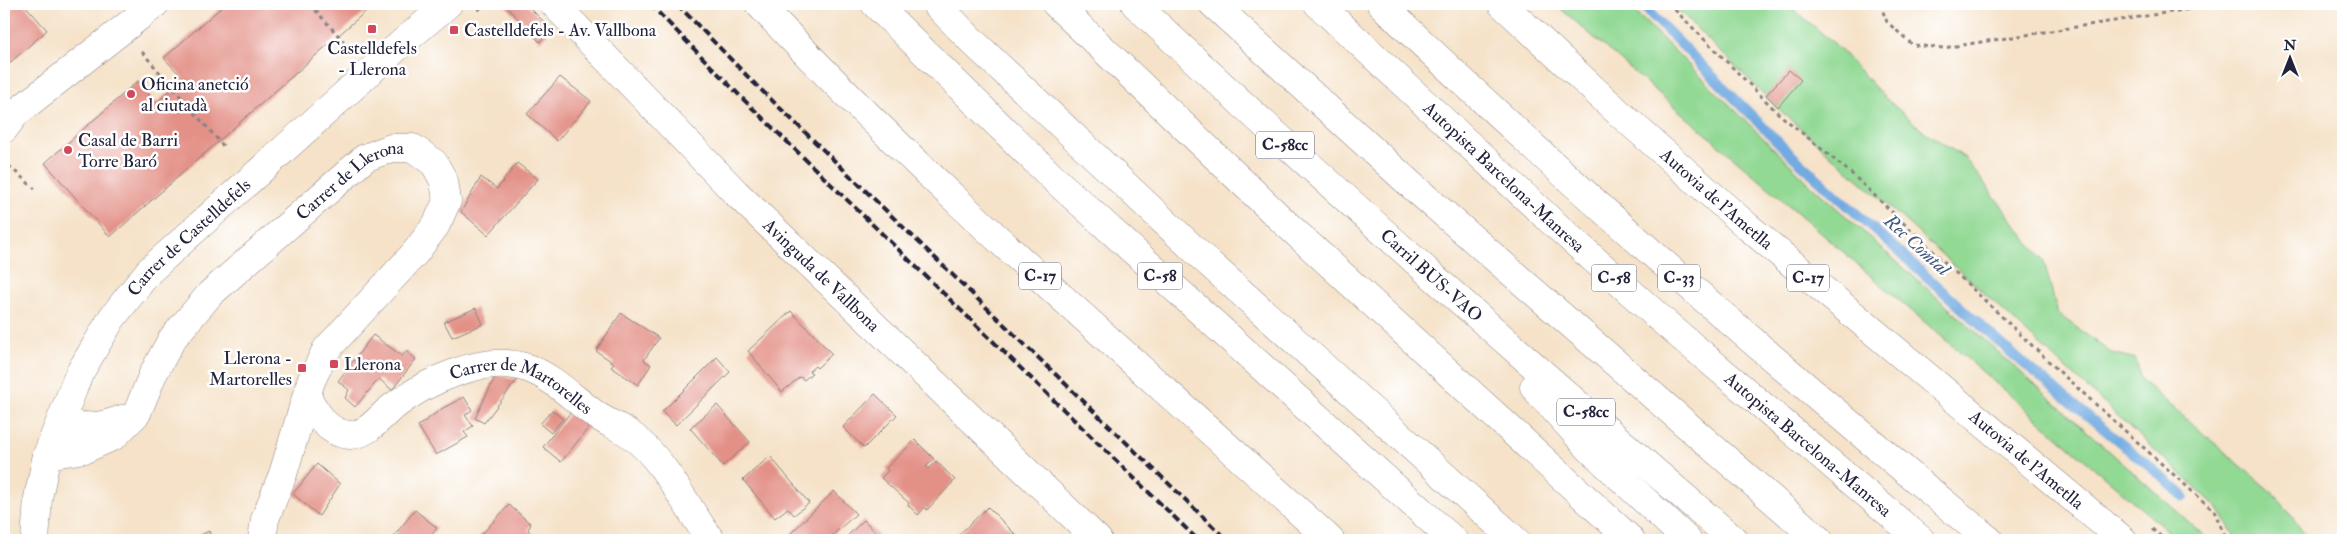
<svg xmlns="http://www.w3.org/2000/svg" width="2347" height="544" font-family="'IM FELL Double Pica',serif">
	<rect width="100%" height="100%" fill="#fff"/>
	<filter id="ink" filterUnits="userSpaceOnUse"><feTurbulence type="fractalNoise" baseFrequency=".02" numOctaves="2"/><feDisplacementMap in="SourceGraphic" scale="10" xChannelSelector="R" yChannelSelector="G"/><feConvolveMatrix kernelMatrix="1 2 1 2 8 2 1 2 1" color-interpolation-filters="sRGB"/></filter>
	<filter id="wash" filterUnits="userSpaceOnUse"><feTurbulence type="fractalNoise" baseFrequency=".0096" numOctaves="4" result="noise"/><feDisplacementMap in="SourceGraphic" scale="20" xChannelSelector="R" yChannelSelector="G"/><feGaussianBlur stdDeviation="1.12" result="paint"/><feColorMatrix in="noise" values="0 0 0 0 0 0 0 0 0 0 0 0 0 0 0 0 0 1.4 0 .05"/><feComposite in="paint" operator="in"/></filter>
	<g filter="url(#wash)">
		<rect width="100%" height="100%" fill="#f5e2c8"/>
		<path fill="#92d994" stroke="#5a7e68" d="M1555,4h72l186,183 396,353h-31z
			M1672,4h115l49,41 47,51 39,34 43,28 79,104 14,52 53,39 25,6 5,21 135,116 34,44h-73l-20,-33 -315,-289 -118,-104z"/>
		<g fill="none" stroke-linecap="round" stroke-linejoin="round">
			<path stroke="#72aae1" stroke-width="10" d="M1641,4l146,147 230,207 149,122 18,17"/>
		</g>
		<g id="blocks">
			<path fill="#e39187" d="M4,4h20l23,26 -43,38z
				M225,4h149l-264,233 -65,-74 93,-82 18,22 28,-24 -20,-21z
				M504,4h22l25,25 -11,13z
				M1789,70l12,10 -23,27 -12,-12z
				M560,77l31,24 -34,40 -30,-27z
				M517,163l21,16 -50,56 -27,-23 20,-35 16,12z
				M476,308l7,16 -31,13 -8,-15z
				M791,311l41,43 -15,14 -2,-2 -6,5 3,2 -8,7 -4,-3 -18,15 -34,-41z
				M621,313l38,25 -15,22 7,5 -13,20 -27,-18 3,-4 -18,-12z
				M373,335l29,21 4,-5 10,8 -24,31 -13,-11 -24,28 -10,-9 4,-8 -11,-9z
				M717,357l13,15 -54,53 -14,-13z
				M496,375l21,5 -33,43 -9,-5z
				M875,394l22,21 -33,33 -21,-21z
				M464,397l8,13 -7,5 8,11 -9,6 4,5 -32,18 -18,-29 25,-18z
				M717,405l33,37 -27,24 -33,-38z
				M552,410l11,9 -12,14 -11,-9z
				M570,413l20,13 -29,36 -18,-15z
				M915,440l19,19 -8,8 2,2 8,-8 19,19 -28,30 -2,-3 -7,8 -10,-10 1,-2 -28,-25 7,-7 -2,-3z
				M770,456l39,47 -15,12 -6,-7 -13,10 -32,-38z
				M317,464l23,20 -21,32 -26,-22z
				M834,491l22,23 -29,26h-33l-5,-5z
				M509,505l22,19 -3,6 5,5 -4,5h-53z
				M988,507l33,33h-68z
				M415,510l22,18 -10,12h-27l-6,-4z
				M864,520l15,16 -4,4h-32z
				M209,531l4,9h-23z"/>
		</g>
	</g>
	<g filter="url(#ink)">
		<use href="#blocks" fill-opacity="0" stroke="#8c8282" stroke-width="1"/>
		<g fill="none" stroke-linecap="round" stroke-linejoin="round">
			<defs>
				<g id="street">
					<path id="s1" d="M554,4l182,189 362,347"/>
					<path d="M4,129l12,-16 139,-109"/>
					<path id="s2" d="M307,397c10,17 21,37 43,38 17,0 28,-16 40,-26 36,-28 95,-57 140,-40 22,8 43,29 62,43 12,10 27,14 39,23 35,26 54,71 80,105"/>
					<path d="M61,423c25,5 37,5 61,-4"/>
					<path id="s3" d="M47,455l38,-6 29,-13 23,-23 16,-39 19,-35 38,-45 155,-136 26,-10h22l21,15 10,18 3,20 -11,24 -21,28 -89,97 -15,31 -28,93 -18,45 -3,21"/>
				</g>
				<g id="secondary">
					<path id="s4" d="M35,540l3,-42 9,-43 32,-81 33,-56 37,-47 246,-222 53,-45"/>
				</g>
				<g id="highway">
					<path d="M759,4c178,190 379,359 571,536"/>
					<path d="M875,4l177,173 401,363"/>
					<path d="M936,4l37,38 228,214 314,284"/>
					<path d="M1056,4l226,216 349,320"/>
					<path id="s5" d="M1135,4c195,184 396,361 599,536"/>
					<path d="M1213,4l197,180 409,356"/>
					<path id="s6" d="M1318,4l232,216 114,102 257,218"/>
					<path d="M1381,4c195,187 399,364 608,536"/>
					<path id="s7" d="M1502,4l116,108 129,114 376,314"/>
					<path d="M1534,387l57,63 96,90"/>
				</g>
			</defs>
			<use href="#street" stroke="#8c8282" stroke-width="29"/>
			<use href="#secondary" stroke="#8c8282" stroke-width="29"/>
			<use href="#highway" stroke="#8c8282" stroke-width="29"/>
			<path stroke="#8c8282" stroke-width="3" stroke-dasharray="4 4" stroke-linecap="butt" d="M310,4l34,38
				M1669,4l110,110 73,60 210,200 152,137 13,29
				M1880,4l7,18 26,23 30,3 279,-44
				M478,10l7,-6
				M142,52l83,96
				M9,166l26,23
				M4,249l4,-7
				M2152,529l13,11"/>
			<use href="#street" stroke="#fff" stroke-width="28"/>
			<use href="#secondary" stroke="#fff" stroke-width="28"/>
			<use href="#highway" stroke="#fff" stroke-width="28"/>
			<path stroke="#22223b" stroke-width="4" stroke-dasharray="8 4" stroke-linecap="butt" d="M650,4l93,95 455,441
				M677,4l76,78 474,458"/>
		</g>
	</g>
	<g fill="#d1495b" stroke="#fff" stroke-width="2">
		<rect x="367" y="24" width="10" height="10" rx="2.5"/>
		<rect x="449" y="25" width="10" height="10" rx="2.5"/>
		<circle cx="131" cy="94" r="5"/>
		<circle cx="68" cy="150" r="5"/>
		<rect x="329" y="359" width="10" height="10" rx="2.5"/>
		<rect x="297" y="363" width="10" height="10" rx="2.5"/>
	</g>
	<g text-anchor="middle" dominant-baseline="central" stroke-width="5" stroke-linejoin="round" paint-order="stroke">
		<g fill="#fff" stroke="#646476" stroke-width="1">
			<rect x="1256" y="131.5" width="58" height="27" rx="4"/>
			<rect x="1019" y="262.5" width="42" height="27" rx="4"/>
			<rect x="1137.5" y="262.5" width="45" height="27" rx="4"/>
			<rect x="1591.5" y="264.5" width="45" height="27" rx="4"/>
			<rect x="1658" y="264.5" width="42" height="27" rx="4"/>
			<rect x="1787" y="264.5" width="42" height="27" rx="4"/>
			<rect x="1557" y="398.5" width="58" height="27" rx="4"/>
		</g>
		<g font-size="16" font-weight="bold" fill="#22223b">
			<text x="1285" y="145">C-58cc</text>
			<text x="1040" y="276">C-17</text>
			<text x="1160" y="276">C-58</text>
			<text x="1614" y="278">C-58</text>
			<text x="1679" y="278">C-33</text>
			<text x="1808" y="278">C-17</text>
			<text x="1586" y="412">C-58cc</text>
		</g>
		<g font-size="18" fill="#22223b" stroke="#fff" text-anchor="start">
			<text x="464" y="30">Castelldefels - Av. Vallbona</text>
			<text x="372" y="48" text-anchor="middle">Castelldefels<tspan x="372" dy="21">- Llerona</tspan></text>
			<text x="141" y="84">Oficina anetció<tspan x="141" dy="21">al ciutadà</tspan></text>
			<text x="78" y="140">Casal de Barri<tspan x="78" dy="21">Torre Baró</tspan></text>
			<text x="292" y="358" text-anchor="end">Llerona -<tspan x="292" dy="21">Martorelles</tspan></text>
			<text x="344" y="364">Llerona</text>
		</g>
		<g font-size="18" fill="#22223b" stroke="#fff">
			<text stroke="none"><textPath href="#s6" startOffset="254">Autopista Barcelona-Manresa</textPath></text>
			<text stroke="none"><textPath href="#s3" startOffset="426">Carrer de Llerona</textPath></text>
			<text stroke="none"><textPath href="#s7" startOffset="290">Autovia de l'Ametlla</textPath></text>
			<text stroke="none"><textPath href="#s4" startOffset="350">Carrer de Castelldefels</textPath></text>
			<text stroke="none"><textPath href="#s1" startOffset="381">Avinguda de Vallbona</textPath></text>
			<text stroke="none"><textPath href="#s5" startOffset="402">Carril BUS-VAO</textPath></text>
			<text stroke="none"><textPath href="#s2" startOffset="256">Carrer de Martorelles</textPath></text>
			<text stroke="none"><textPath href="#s6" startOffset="659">Autopista Barcelona-Manresa</textPath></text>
			<text stroke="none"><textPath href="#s7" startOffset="695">Autovia de l'Ametlla</textPath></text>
		</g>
		<g font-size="19" font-style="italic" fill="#42587d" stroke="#fff">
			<text transform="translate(1917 245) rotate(42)">Rec Comtal</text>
		</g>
	</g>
	<rect width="2347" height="544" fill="none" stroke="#fff" stroke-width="20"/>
	<g transform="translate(2290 58)" stroke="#ffffff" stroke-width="4" paint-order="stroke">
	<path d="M0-4L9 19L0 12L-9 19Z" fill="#22223b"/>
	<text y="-8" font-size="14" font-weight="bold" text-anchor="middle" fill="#22223b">N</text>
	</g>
</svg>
